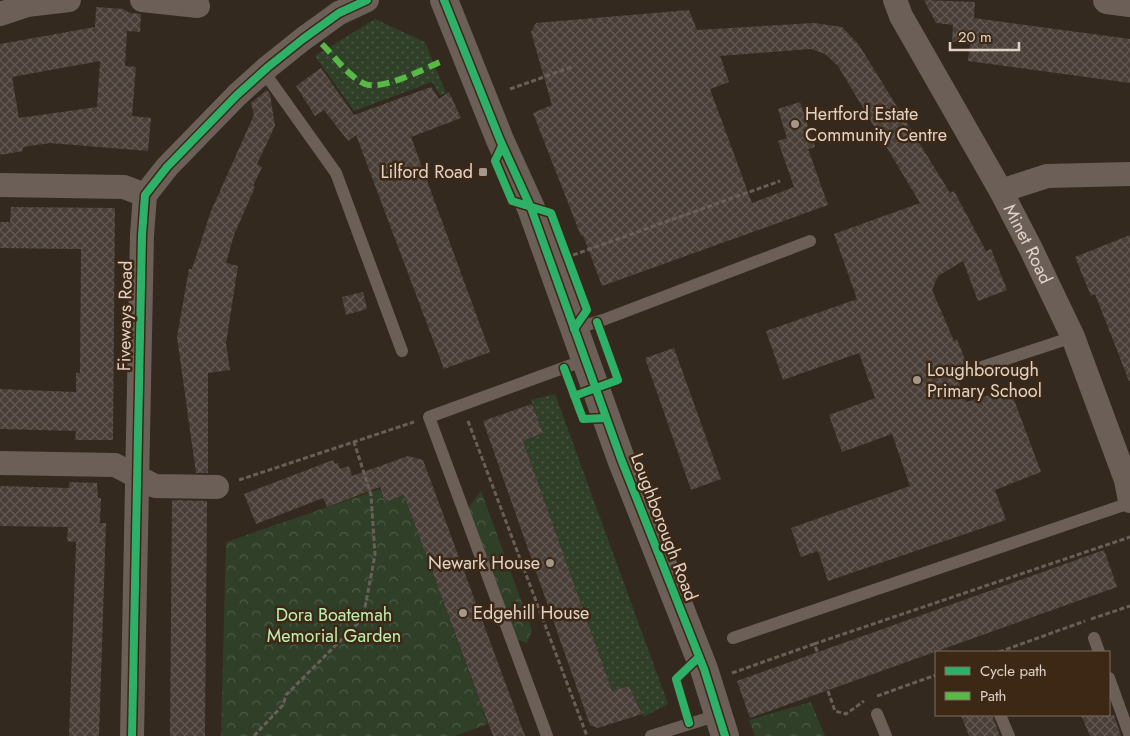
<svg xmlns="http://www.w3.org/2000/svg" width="1130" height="736" font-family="Jost,sans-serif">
	<defs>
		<pattern id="grass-dots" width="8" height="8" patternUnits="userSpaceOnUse" patternTransform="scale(1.25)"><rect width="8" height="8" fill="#2f3f28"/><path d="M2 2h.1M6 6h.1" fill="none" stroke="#4d5a46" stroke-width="1.8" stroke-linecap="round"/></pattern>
		<pattern id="park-crowns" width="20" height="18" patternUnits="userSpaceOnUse" patternTransform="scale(1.25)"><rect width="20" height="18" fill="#2f3f28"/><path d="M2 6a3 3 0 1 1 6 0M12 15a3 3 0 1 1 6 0" fill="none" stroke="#4d5a46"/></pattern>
		<pattern id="building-cross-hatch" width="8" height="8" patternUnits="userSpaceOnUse" patternTransform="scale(1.25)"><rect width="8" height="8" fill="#493f38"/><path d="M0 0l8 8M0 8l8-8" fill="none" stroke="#635a53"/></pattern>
	</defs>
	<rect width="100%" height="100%" fill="#34291f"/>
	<path fill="url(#grass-dots)" d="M375,19l50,23 21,51 -6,2 -8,-13 -78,29 -39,-55z
		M555,394l113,310 -24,13 -15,-31 -17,5 -89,-250 20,-8 -12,-33z"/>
	<path fill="url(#park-crowns)" d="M380,489l5,13 19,-7 84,229 -33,12h-234l5,-194z
		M481,491l51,139 -5,13 -14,-5 -45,-130z
		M811,702l14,34h-70l-6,-16z"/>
	<path fill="url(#building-cross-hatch)" fill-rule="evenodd" d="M924,0l51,2 -1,16 156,21v44l-162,-22 2,-17 -18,-2 1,-17 -17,-2z
		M96,7l27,2 7,4 11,1 -1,18 -13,-1 -2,35 11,1 -4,49 19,2 -3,33 -98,-8 -27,4v4l-23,4v-111l95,-17zM100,61l-3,46 -78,11 -7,-41z
		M689,10l8,20 117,-7 28,4 17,18 91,148 4,-2 32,60 5,-2 16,41 -29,11 -15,-40 -25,15 -6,14 22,51 3,-2 10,26 -13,4 12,33 44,-13 31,83 -46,18 11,30 -178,61 -10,-30 -17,6 -10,-29 119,-42 -18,-52 -50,18 -13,-37 46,-17 -16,-45 -76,27 -17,-49 91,-32 -23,-65 86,-31 -82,-137 -13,-12 -14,-5 -91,7 9,26 -19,7 42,114 42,-16 -16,-46 9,-3 -9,-29 22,-7 15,45 -7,2 20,56 -226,81 -19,-51 -2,1 -48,-123 19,-8 -21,-73 5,-9z
		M321,68l33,47 77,-28 8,12 10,-7 12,26 -50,19 79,215 -46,17 -88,-234 -8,6 -24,-31 -9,6 -19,-30z
		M267,90l3,4 5,32 -18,38 5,3 -9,19 2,1 -21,48 -8,28 12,3 -12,77 4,27 -22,3v100h-12l-19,-136 12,-68h3l19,-58 43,-96 -3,-12z
		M11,207l104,1 -2,232h-38l1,-9 -76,-2v-40l76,3v-19h4l1,-124 -81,-1v-26h10z
		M1130,235v146h-1l-34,-87 -4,2 -16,-39z
		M363,292l4,17 -21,6 -4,-18z
		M674,348l47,131 -30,11 -46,-132z
		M532,404l11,29 -20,8 89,250 17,-5 13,28 -44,14 -8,-3 -107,-304z
		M408,456l15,4 102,276h-32l-89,-241 -19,7 -5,-15 -53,20 -4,-9 -67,26 -12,-30 89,-34 2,4 3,-1 2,6 9,-3 3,10z
		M69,482l28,1 1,15h3l-1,25h6l-7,213h-30l7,-194 -9,-1 1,-14 -68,-1v-40l69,2z
		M172,500l35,1 -2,235h-35z
		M1104,550l13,37 -367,131 -13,-37z
		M961,715h31l8,21h-31z
		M1081,715h33l7,21h-31z"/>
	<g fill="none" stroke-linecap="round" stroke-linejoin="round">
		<path stroke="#695f58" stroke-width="3" stroke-dasharray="5 2.5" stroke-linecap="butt" d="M510,89l62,-22
			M573,255l207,-74
			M468,421l119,315
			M239,480l175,-58
			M1091,619l39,-13
			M814,644l316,-107
			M999,652l86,-31
			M732,673l82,-29 4,9
			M828,691l7,20 11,3 18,-13
			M877,696l59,-21
			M254,736l29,-31 3,-10 77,-77 12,-63 -4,-60 -17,-53"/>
		<path stroke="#6c5f58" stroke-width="12" d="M264,72l72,101 66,178
			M574,329l29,-9 207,-79
			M982,367l91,-30
			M733,638l397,-135
			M1094,638l5,14
			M1109,678l21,58
			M877,714l9,22
			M1000,715l9,21
			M547,736l-118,-319 156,-57
			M651,736l67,-21"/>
		<g stroke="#6c5f58" stroke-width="24">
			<path d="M142,0l56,6"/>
			<path id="s1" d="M895,0l6,16 100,175 30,58 42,88 53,143 4,21"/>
			<path d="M0,14l27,-9 42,-5"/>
			<path d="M0,185l124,2 21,8"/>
			<path d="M1001,191l46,-15 83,-2"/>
			<path d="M0,463l115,2 40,21 62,1"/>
			<path d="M132,736l10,-501 3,-40 22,-28 70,-72 31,-28 35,-28 36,-26 28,-13"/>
		</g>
		<path stroke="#6c5f58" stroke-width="28" d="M444,0l56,140 31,68 90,251 83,210 21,67
			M1107,0l23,3"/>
		<path stroke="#58b947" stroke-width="6" stroke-dasharray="12 6" stroke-linecap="butt" d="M322,44c13,13 27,33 43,40 16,7 59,-15 75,-22"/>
		<defs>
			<path id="cycleway" d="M444,0l56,140 31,68 90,251 83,210 21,67
				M502,146l-7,15 17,40 39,12 36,97 -13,19
				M564,368l19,51 23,-1
				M574,396l44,-16 -21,-58
				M689,723l-13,-44 23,-22
				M132,736l10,-501 3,-40 22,-28 70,-72 31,-28 35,-28 36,-26 28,-13"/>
		</defs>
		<use href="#cycleway" stroke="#3d2816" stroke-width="11"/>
		<use href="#cycleway" stroke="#2db169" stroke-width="8"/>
	</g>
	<g fill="#a4978c" stroke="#3d2816" stroke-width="2">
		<circle cx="795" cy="124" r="5"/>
		<rect x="478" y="167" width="10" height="10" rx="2.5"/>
		<circle cx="917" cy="380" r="5"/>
		<circle cx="550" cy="563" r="5"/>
		<circle cx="463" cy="613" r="5"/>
	</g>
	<g text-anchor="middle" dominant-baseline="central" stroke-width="5" stroke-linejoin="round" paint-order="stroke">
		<g font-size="18" fill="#e0d2c7" stroke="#3d2816" text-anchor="start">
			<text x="805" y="114">Hertford Estate<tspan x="805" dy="21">Community Centre</tspan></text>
			<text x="473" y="172" text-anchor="end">Lilford Road</text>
			<text x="927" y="370">Loughborough<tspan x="927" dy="21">Primary School</tspan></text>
			<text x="540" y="563" text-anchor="end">Newark House</text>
			<text x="473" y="613">Edgehill House</text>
		</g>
		<g font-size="18" fill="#e0d2c7" stroke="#3d2816">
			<text stroke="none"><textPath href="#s1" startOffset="278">Minet Road</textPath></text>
			<text transform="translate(125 316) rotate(-89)">Fiveways Road</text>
			<text transform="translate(664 527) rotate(69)">Loughborough Road</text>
		</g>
		<g font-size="18" fill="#beedb2" stroke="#3d2816">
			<text x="334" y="615">Dora Boatemah<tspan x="334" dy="21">Memorial Garden</tspan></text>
		</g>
	</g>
	<rect x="935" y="651" width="175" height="65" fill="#3d2816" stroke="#7e6c5d"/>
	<rect x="945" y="667" width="25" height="8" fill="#2db169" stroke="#7e6c5d"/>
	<text x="980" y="676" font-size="15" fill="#e0d2c7">Cycle path</text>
	<rect x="945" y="692" width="25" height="8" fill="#58b947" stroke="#7e6c5d"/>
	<text x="980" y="701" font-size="15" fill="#e0d2c7">Path</text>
	<path d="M950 42v8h69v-8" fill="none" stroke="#e0d2c7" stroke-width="2.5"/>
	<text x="958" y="42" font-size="15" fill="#e0d2c7" stroke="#3d2816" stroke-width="4" paint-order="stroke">20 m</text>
</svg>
